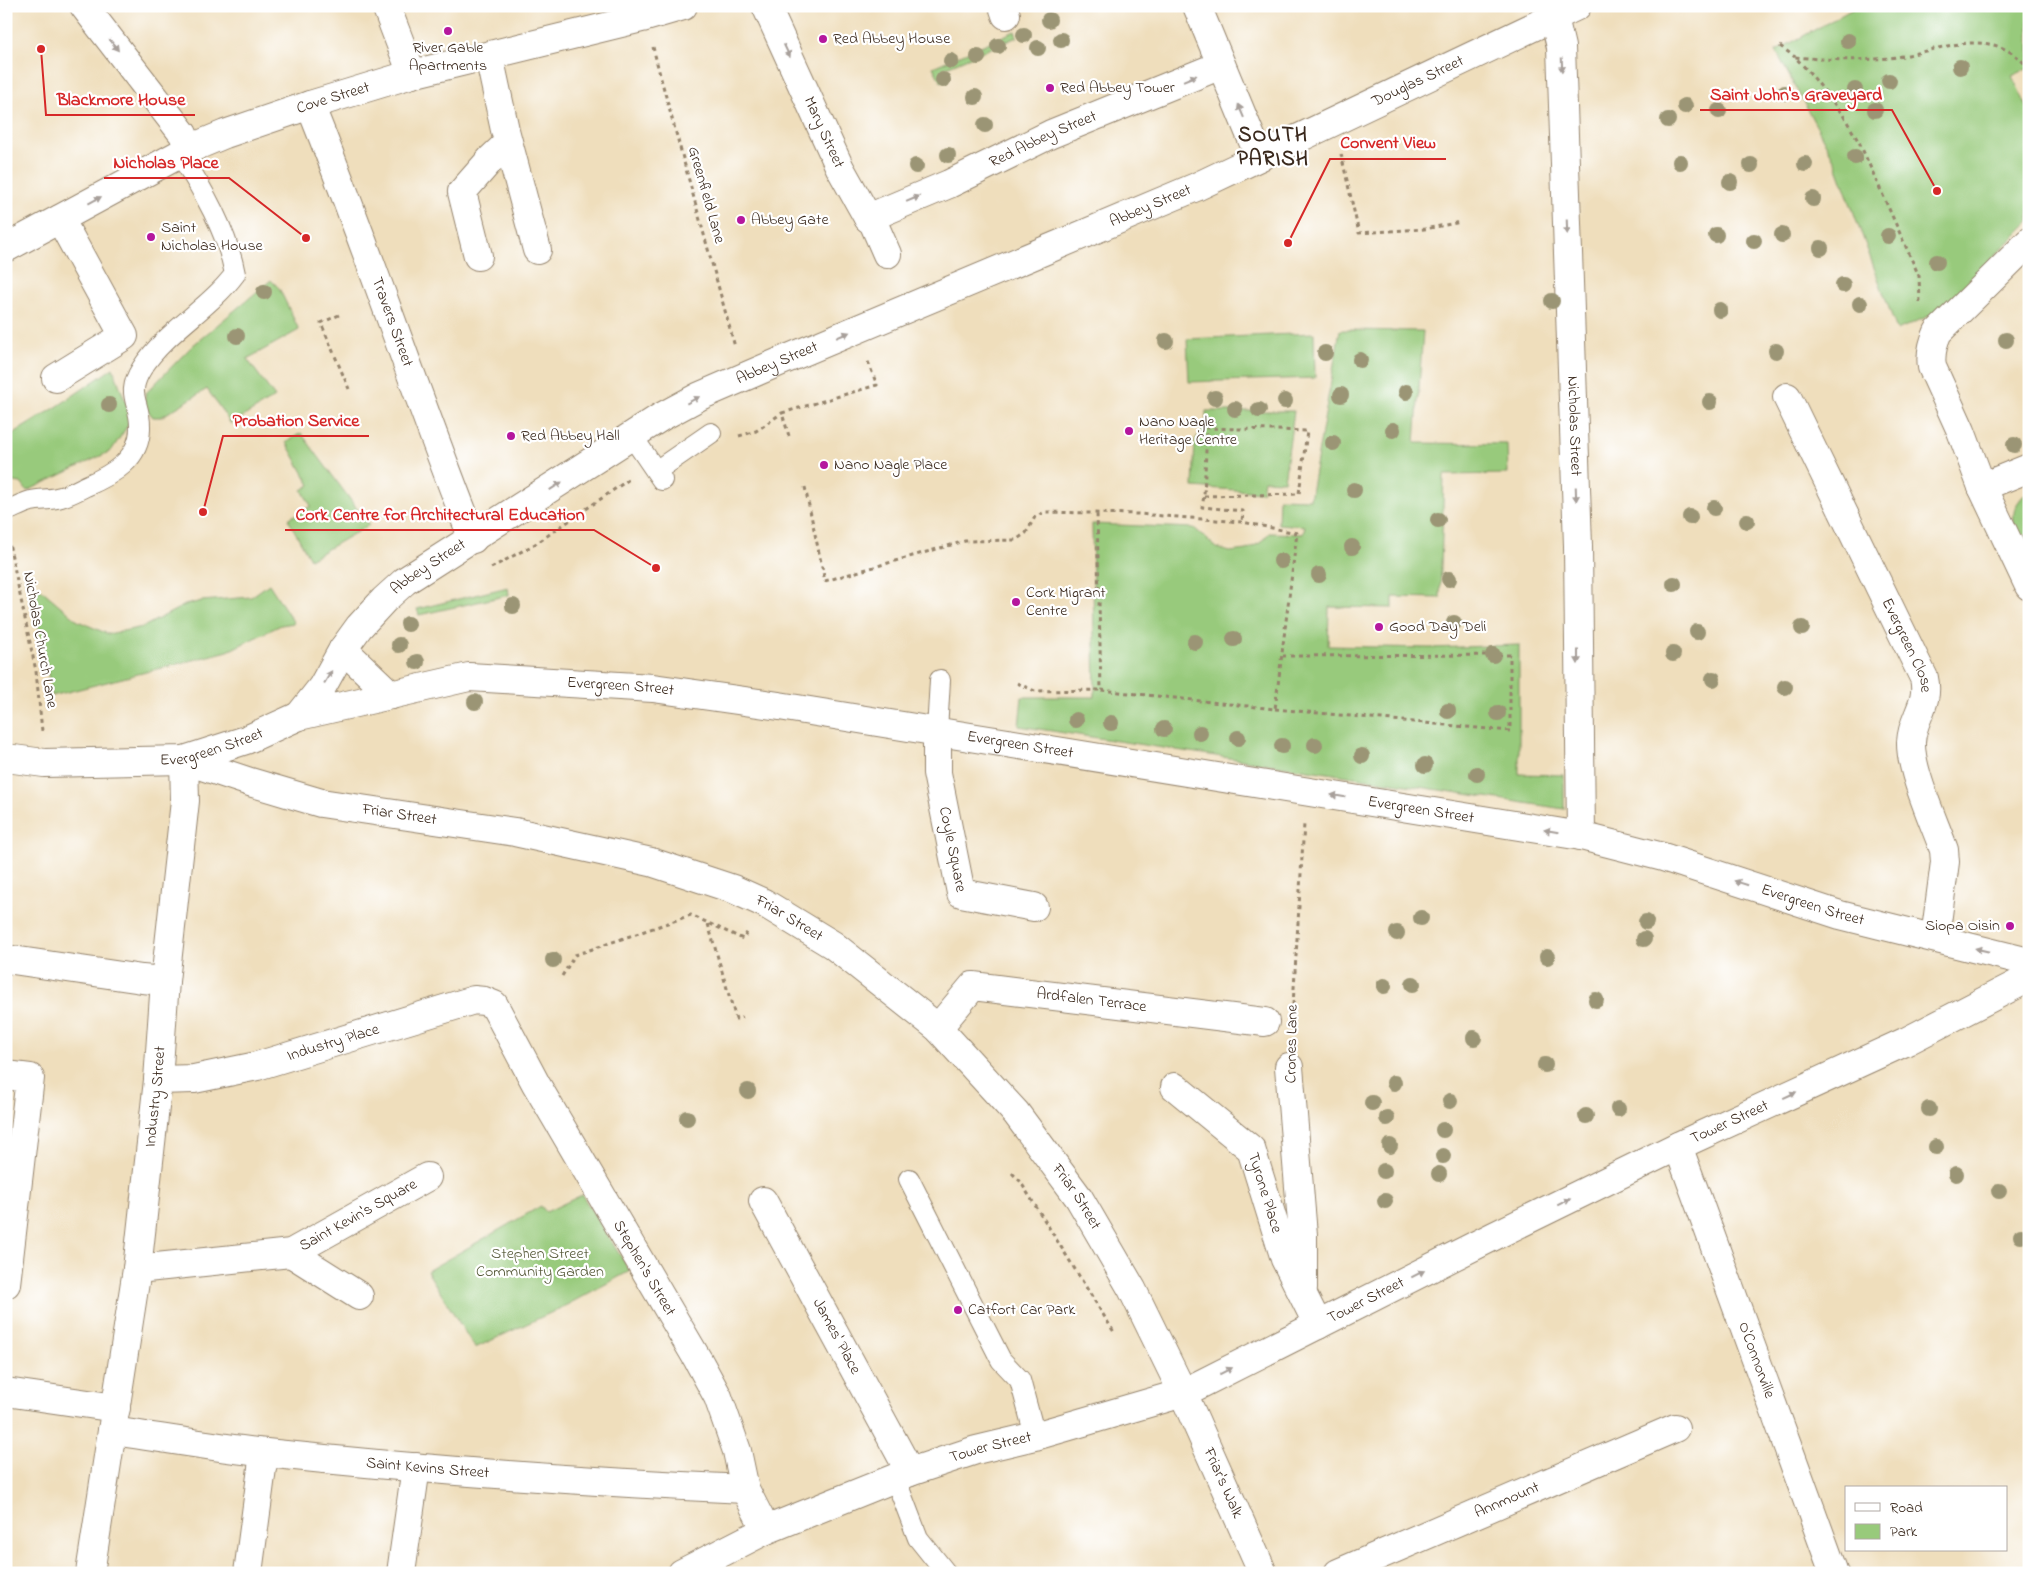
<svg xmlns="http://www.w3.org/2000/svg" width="2035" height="1579" font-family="'Indie Flower',sans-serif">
	<rect width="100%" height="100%" fill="#fff"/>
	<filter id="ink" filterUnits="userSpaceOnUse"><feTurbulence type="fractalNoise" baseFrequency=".02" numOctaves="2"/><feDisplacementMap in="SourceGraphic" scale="10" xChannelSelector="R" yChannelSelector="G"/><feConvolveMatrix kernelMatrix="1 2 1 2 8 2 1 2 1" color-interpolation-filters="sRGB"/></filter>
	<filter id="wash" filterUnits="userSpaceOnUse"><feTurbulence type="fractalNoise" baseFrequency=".0096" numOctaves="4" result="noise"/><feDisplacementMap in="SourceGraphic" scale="20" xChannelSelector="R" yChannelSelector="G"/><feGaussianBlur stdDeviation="1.12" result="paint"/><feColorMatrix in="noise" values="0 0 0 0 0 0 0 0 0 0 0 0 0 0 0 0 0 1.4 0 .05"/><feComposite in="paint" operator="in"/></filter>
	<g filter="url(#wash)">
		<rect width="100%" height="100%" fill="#efdebc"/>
		<path fill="#98ca7b" stroke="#6a7a4c" d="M1858,6h30l11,5 20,-5h110v62l-17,8 17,35v111l-91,90 -41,18 -63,-171 -58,-108z
			M1015,31l2,6 -75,32 4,10 -5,3 -8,-15z
			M271,280l8,8 20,42 -52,29 28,38 -44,27 -24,-35 -46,28h-8l-10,-12 3,-12 46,-47z
			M1340,330l83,1 -8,112 92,1 1,30 -64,1 -4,123 -47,-1v11l-64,-1 -1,39 102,2 89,-3v129l45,1v34l-545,-83 3,-29h73l-3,-173 102,4 23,20 13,4 16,-2 14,-7 9,-10 34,1 2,-8 -27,-2 1,-26 31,1z
			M1314,333l1,45 -126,4 -2,-43z
			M113,368l19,51 -21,32 -84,40 -6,-8 -15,-2v-43l52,-32z
			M1206,411h88l-10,70 -20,-1 -2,12 -69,-5 2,-47 11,-15z
			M301,433l68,92 -59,34 -22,-40 23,-13 -9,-16 8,-5 -24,-43z
			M2029,491v66c-13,-25 -27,-45 0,-66z
			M30,580l48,41 30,13 35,-7 42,-22 17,-4 49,-4 18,-13 25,39 -13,2 -53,26 -176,45z
			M508,587l1,8 -90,20 -2,-6z
			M582,1195l48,76 -69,37 -86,40 -48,-77 114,-65 5,6z"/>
	</g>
	<g filter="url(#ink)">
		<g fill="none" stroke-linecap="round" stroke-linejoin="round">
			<defs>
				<path id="lane" d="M632,436l30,44
					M656,471l55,-38
					M6,511c8,-3 17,-8 25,-10 10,-2 21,-1 30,-4 8,-2 17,-7 25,-11 26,-11 55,-27 54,-60 0,-25 -15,-31 2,-58 24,-37 67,-59 93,-94 -8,-43 -32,-84 -55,-120
					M937,731l3,-51
					M909,1179l92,181 19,20 15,56
					M895,1478l23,60 28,35"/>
				<g id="street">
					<path d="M84,6l99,128 6,15"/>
					<path d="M386,6l26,68"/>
					<path id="s1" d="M766,6l74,162 28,50 5,4 14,32"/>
					<path d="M1003,6l3,9"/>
					<path d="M1197,6l62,150"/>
					<path id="s2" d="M1554,17l7,30 17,499 3,290"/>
					<path d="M489,56l16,74 32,120"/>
					<path id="s3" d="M310,105c58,143 106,290 163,434"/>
					<path id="s4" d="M868,218l81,-34 102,-50 170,-69"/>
					<path id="s5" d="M6,248l183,-99 36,-15 85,-29 102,-31 230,-56 41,-12"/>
					<path d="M478,256l-16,-64 29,-33 17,-16"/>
					<path d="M56,378l68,-42 -64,-117"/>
					<path id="s6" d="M1787,397l137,281c6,27 -12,39 -13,64 -1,28 23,80 33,108l1,12 -10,76"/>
					<path d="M2029,468l-47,19 47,99"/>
					<path d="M1982,487l-21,-56 -29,-64c-2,-12 1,-24 6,-35l91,-90"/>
					<path d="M343,649l48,46"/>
					<path id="s7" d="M299,716l23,-29 21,-38 16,-22 25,-27 21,-19 256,-164 39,-21 65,-28 431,-181 381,-181"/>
					<path id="s8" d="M937,731v42l24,120 73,14"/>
					<path d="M6,959l136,20 23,2"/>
					<path id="s9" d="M938,1028l35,-42 292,36"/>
					<path d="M1289,1067l14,168v53"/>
					<path d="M6,1075l24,3 -24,206"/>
					<path id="s10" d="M158,1080l36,-1 63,-13 217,-66 10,1 10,4 42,79 162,276 20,37 19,54 8,38 21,41"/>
					<path id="s11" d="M1175,1087l76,62 34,110 33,66"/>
					<path id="s12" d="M1678,1146l156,427"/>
					<path id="s13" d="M763,1201l147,271"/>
					<path d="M291,1253l68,43"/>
					<path id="s14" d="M137,1269l154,-16 136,-76"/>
					<path d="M6,1392l110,16"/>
					<path id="s15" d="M112,1431c51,7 102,16 154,22 159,17 319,29 479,36"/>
					<path id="s16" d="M90,1573l47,-304 21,-189 7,-99 20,-180 -1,-41 66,22 71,21 194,29 136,30 82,27 31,14 69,42 105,83 78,85 63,85 53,91 51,104 80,180"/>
					<path d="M248,1573l16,-120"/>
					<path d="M401,1573l15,-106"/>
					<path id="s17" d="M682,1573l84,-43 144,-58 66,-22 59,-14 148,-43 311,-157 184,-90 229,-105 122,-63"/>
					<path id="s18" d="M1338,1573l337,-145"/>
				</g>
				<g id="secondary">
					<path id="s19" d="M6,758l38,5 140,-3 62,-20 53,-24 170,-39 184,11 126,18 802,130 82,21 177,58 189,47"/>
				</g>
			</defs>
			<use href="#lane" stroke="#95846d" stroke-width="22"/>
			<use href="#street" stroke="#95846d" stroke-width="30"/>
			<use href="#secondary" stroke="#95846d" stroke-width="30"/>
			<path stroke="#95846d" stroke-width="3" stroke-dasharray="4 4" stroke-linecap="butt" d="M1780,46l15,11
				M653,47l7,28 75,272
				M1341,154l18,79 65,-4 37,-7
				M1920,302l-1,-26 -59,-132 -17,-29 -33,-42 -15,-16c32,3 62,4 95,1 46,-5 102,-37 139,11
				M339,315l-18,8 28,66
				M739,436l17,-5 26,-18
				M789,436l-7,-23 95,-28 -10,-26
				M805,487l20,94 140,-40 51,-1 10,-7 9,-16 10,-5 93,2 104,8 55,11 -22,176 -174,-19 -4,-177
				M1204,496l95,-2 8,-63 -100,-3 -3,68 -2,11 41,4 -1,11
				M8,538l28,133 6,60
				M491,568l46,-25 91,-63
				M1017,683l18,8 66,-1
				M1275,709l235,22v-76l-227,1
				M708,924l28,95 7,-2
				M562,976l13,-21 116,-40 52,24 5,-8
				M1293,1005l11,-181
				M1012,1173l8,8 94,151"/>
			<use href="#lane" stroke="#fff" stroke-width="20"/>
			<use href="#street" stroke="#fff" stroke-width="28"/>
			<use href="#secondary" stroke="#fff" stroke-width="28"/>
		</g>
		<g fill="#9b9574">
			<circle cx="1049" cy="20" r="8"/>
			<circle cx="1024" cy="35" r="8"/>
			<circle cx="1061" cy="40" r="8"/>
			<circle cx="1848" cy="41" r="8"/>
			<circle cx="998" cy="46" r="8"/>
			<circle cx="1038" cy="48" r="8"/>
			<circle cx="978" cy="57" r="8"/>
			<circle cx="951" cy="61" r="8"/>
			<circle cx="1960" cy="67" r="8"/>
			<circle cx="943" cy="80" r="8"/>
			<circle cx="1889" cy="81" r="8"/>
			<circle cx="1855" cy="90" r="8"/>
			<circle cx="1785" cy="93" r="8"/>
			<circle cx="975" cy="97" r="8"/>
			<circle cx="1685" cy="106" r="8"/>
			<circle cx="1875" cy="110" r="8"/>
			<circle cx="1719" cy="111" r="8"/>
			<circle cx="1668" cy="120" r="8"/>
			<circle cx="985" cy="125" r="8"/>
			<circle cx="948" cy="155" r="8"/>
			<circle cx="1855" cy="157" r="8"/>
			<circle cx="1680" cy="162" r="8"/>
			<circle cx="1805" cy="164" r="8"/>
			<circle cx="1751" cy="165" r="8"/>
			<circle cx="916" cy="166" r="8"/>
			<circle cx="1730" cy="182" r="8"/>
			<circle cx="1813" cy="199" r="8"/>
			<circle cx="1716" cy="235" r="8"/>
			<circle cx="1782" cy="235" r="8"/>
			<circle cx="1888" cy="236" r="8"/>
			<circle cx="1754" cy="241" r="8"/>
			<circle cx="1821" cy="248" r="8"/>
			<circle cx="1937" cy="262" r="8"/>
			<circle cx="1843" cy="285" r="8"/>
			<circle cx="264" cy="292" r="8"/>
			<circle cx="1552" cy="301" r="8"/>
			<circle cx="1860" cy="304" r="8"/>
			<circle cx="1720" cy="310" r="8"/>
			<circle cx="237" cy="336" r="8"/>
			<circle cx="2006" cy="340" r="8"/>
			<circle cx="1166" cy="341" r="8"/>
			<circle cx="1776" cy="351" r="8"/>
			<circle cx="1325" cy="353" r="8"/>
			<circle cx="1360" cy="360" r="8"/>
			<circle cx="1406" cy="392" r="8"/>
			<circle cx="1341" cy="395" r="8"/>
			<circle cx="1215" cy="398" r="8"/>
			<circle cx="1285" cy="401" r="8"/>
			<circle cx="1710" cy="402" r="8"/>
			<circle cx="109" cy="405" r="8"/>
			<circle cx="1235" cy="409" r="8"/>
			<circle cx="1259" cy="410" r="8"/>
			<circle cx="1393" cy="430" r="8"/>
			<circle cx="1333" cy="443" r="8"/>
			<circle cx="2014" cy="445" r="8"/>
			<circle cx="1354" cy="490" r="8"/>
			<circle cx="1714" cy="508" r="8"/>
			<circle cx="1690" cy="517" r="8"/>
			<circle cx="1438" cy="520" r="8"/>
			<circle cx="1747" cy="521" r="8"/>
			<circle cx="1352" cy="547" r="8"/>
			<circle cx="1281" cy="561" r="8"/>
			<circle cx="1319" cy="575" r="8"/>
			<circle cx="1449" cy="579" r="8"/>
			<circle cx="1674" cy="584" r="8"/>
			<circle cx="513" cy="606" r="8"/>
			<circle cx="1454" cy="623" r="8"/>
			<circle cx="408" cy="624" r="8"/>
			<circle cx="1802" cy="628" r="8"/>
			<circle cx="1697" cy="632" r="8"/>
			<circle cx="1234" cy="639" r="8"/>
			<circle cx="1195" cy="642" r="8"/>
			<circle cx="399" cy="645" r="8"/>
			<circle cx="1673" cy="654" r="8"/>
			<circle cx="1493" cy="655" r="8"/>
			<circle cx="417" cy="662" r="8"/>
			<circle cx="1713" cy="679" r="8"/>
			<circle cx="1785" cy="687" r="8"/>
			<circle cx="475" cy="702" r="8"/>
			<circle cx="1448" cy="711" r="8"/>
			<circle cx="1498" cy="713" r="8"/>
			<circle cx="1076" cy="720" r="8"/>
			<circle cx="1111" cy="723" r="8"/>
			<circle cx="1164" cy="729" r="8"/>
			<circle cx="1200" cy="733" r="8"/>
			<circle cx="1238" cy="738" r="8"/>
			<circle cx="1315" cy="745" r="8"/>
			<circle cx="1282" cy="746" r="8"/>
			<circle cx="1362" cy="756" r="8"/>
			<circle cx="1425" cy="765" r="8"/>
			<circle cx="1477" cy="774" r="8"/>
			<circle cx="1421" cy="918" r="8"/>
			<circle cx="1646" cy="922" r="8"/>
			<circle cx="1397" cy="933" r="8"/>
			<circle cx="1644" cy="939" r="8"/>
			<circle cx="1547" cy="957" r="8"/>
			<circle cx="553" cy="960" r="8"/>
			<circle cx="1413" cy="984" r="8"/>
			<circle cx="1384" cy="986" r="8"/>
			<circle cx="1596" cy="1000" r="8"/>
			<circle cx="1474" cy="1038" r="8"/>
			<circle cx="1545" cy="1065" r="8"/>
			<circle cx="1394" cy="1083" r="8"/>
			<circle cx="748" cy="1091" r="8"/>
			<circle cx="1450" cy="1101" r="8"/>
			<circle cx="1372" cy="1103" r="8"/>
			<circle cx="1618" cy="1109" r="8"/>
			<circle cx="1929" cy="1109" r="8"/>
			<circle cx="1586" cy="1116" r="8"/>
			<circle cx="687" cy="1118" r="8"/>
			<circle cx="1387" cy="1118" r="8"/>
			<circle cx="1443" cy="1130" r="8"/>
			<circle cx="1390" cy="1146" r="8"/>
			<circle cx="1936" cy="1147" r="8"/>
			<circle cx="1443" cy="1156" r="8"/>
			<circle cx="1384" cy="1171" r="8"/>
			<circle cx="1439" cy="1174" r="8"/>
			<circle cx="1956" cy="1174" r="8"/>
			<circle cx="1999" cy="1191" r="8"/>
			<circle cx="1385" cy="1201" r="8"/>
			<circle cx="2021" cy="1236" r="8"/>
		</g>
		<defs><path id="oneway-solid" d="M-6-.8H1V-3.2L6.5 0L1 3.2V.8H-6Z" transform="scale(1.25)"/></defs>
		<g fill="#a79f9a">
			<use href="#oneway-solid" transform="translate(114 45) rotate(52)"/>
			<use href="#oneway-solid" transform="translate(787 51) rotate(65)"/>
			<use href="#oneway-solid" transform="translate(1562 65) rotate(88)"/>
			<use href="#oneway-solid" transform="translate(1190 78) rotate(-22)"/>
			<use href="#oneway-solid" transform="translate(1241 111) rotate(-113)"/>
			<use href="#oneway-solid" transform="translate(913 199) rotate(-23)"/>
			<use href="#oneway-solid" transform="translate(95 200) rotate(-28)"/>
			<use href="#oneway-solid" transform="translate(1567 227) rotate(88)"/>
			<use href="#oneway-solid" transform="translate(843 335) rotate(-23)"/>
			<use href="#oneway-solid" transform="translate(693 400) rotate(-28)"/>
			<use href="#oneway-solid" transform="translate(556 486) rotate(-33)"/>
			<use href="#oneway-solid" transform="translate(1576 494) rotate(88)"/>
			<use href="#oneway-solid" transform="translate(1578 657) rotate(90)"/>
			<use href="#oneway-solid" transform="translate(328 677) rotate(-59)"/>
			<use href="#oneway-solid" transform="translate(1338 796) rotate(-171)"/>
			<use href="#oneway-solid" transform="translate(1551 831) rotate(-171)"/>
			<use href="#oneway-solid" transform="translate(1741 883) rotate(-162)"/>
			<use href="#oneway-solid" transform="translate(1982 950) rotate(-166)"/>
			<use href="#oneway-solid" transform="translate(1790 1095) rotate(-25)"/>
			<use href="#oneway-solid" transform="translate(1564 1202) rotate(-26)"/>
			<use href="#oneway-solid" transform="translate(1418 1274) rotate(-27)"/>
			<use href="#oneway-solid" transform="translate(1226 1371) rotate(-27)"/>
		</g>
	</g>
	<g fill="#b5179e" stroke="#fff" stroke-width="2">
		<circle cx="448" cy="31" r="5"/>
		<circle cx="823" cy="39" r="5"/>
		<circle cx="1050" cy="88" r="5"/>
		<circle cx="741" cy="220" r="5"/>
		<circle cx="151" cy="237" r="5"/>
		<circle cx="1129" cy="431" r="5"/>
		<circle cx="511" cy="436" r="5"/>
		<circle cx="824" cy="465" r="5"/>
		<circle cx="1016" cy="602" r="5"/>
		<circle cx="1379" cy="627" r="5"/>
		<circle cx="2010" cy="926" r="5"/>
		<circle cx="958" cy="1310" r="5"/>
	</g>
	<g text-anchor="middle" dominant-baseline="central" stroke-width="4.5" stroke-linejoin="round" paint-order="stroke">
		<g font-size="16" fill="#3b2a1e" stroke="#fff" text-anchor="start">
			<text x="833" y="39">Red Abbey House</text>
			<text x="448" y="48" text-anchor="middle">River Gable<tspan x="448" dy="18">Apartments</tspan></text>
			<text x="1060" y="88">Red Abbey Tower</text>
			<text x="751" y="220">Abbey Gate</text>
			<text x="161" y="228">Saint<tspan x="161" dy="18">Nicholas House</tspan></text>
			<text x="1139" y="422">Nano Nagle<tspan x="1139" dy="18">Heritage Centre</tspan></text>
			<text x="521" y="436">Red Abbey Hall</text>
			<text x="834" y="465">Nano Nagle Place</text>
			<text x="1026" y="593">Cork Migrant<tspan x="1026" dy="18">Centre</tspan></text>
			<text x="1389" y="627">Good Day Deli</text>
			<text x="2000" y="926" text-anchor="end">Siopa Oisin</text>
			<text x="968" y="1310">Catfort Car Park</text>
		</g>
		<g font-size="16" fill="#3b2a1e" stroke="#fff">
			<text stroke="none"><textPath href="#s7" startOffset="1305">Douglas Street</textPath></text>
			<text stroke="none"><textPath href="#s5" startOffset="361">Cove Street</textPath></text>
			<text stroke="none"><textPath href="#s1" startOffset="139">Mary Street</textPath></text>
			<text stroke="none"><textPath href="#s4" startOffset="192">Red Abbey Street</textPath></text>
			<text transform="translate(706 195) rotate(74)">Greenfield Lane</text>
			<text stroke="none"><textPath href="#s7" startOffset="1010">Abbey Street</textPath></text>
			<text stroke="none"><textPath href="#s3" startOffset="232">Travers Street</textPath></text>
			<text stroke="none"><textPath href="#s7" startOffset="605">Abbey Street</textPath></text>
			<text stroke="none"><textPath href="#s2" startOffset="410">Nicholas Street</textPath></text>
			<text stroke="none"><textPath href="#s7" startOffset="200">Abbey Street</textPath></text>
			<text transform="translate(40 640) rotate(80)">Nicholas Church Lane</text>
			<text stroke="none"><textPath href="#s6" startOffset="276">Evergreen Close</textPath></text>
			<text stroke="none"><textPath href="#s19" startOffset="628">Evergreen Street</textPath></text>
			<text stroke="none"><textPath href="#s19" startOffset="1032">Evergreen Street</textPath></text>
			<text stroke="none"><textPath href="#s19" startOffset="208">Evergreen Street</textPath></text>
			<text stroke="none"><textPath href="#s19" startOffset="1438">Evergreen Street</textPath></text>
			<text stroke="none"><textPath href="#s16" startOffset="1042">Friar Street</textPath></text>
			<text stroke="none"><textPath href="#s8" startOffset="120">Coyle Square</textPath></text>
			<text stroke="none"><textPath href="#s19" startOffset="1842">Evergreen Street</textPath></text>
			<text stroke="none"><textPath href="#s16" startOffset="1448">Friar Street</textPath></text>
			<text stroke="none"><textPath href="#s9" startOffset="174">Ardfalen Terrace</textPath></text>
			<text stroke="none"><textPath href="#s10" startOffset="180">Industry Place</textPath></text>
			<text transform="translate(1292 1044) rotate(-89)">Crones Lane</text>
			<text stroke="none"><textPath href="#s16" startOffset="481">Industry Street</textPath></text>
			<text stroke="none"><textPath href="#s17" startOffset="1144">Tower Street</textPath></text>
			<text stroke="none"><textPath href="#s11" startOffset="144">Tyrone Place</textPath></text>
			<text stroke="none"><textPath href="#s16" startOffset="1852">Friar Street</textPath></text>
			<text stroke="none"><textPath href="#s14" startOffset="232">Saint Kevin's Square</textPath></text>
			<text stroke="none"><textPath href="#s10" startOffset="651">Stephen's Street</textPath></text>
			<text stroke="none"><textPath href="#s17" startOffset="739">Tower Street</textPath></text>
			<text stroke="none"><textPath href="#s13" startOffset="154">James' Place</textPath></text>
			<text stroke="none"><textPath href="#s12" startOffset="228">O'Connorville</textPath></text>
			<text stroke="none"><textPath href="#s17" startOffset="334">Tower Street</textPath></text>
			<text stroke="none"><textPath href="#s15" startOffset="318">Saint Kevins Street</textPath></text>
			<text stroke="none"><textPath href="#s16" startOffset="2174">Friar's Walk</textPath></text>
			<text stroke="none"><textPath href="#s18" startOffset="184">Annmount</textPath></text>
		</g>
		<g font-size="16" fill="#575a3a" stroke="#fff">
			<text x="540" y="1254">Stephen Street<tspan x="540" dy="18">Community Garden</tspan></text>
		</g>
		<g font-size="21" font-weight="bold" letter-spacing="1" fill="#3b2a1e" stroke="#fff">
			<text x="1273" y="136">SOUTH<tspan x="1273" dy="24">PARISH</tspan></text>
		</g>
	</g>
	<path fill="none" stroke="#d62828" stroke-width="2" d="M1937 191L1892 110H1700M41 49L46 115H195M1288 243L1330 159H1446M306 238L229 178H104M203 512L223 436H369M656 568L594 530H285"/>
	<g fill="#d62828" stroke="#fff" stroke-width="2">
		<circle cx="1937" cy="191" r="5"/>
		<circle cx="41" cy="49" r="5"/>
		<circle cx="1288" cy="243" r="5"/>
		<circle cx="306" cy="238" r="5"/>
		<circle cx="203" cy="512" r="5"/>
		<circle cx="656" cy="568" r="5"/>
	</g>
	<g font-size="18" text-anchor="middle" font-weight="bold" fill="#d62828" stroke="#fff" stroke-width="4.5" stroke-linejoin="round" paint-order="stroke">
		<text x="1796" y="100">Saint John's Graveyard</text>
		<text x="121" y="105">Blackmore House</text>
		<text x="1388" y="148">Convent View</text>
		<text x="166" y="168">Nicholas Place</text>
		<text x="296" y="426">Probation Service</text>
		<text x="440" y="520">Cork Centre for Architectural Education</text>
	</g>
	<rect width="2035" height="1579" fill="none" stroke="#fff" stroke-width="25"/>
	<rect x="1845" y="1486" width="162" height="65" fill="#ffffff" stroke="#b1aaa5"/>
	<rect x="1855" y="1503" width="25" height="8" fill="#ffffff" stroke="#b1aaa5"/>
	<text x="1890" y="1512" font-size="15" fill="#3b2a1e">Road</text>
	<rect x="1855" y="1524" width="25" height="15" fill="#98ca7b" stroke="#b1aaa5"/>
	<text x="1890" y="1536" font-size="15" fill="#3b2a1e">Park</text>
</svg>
